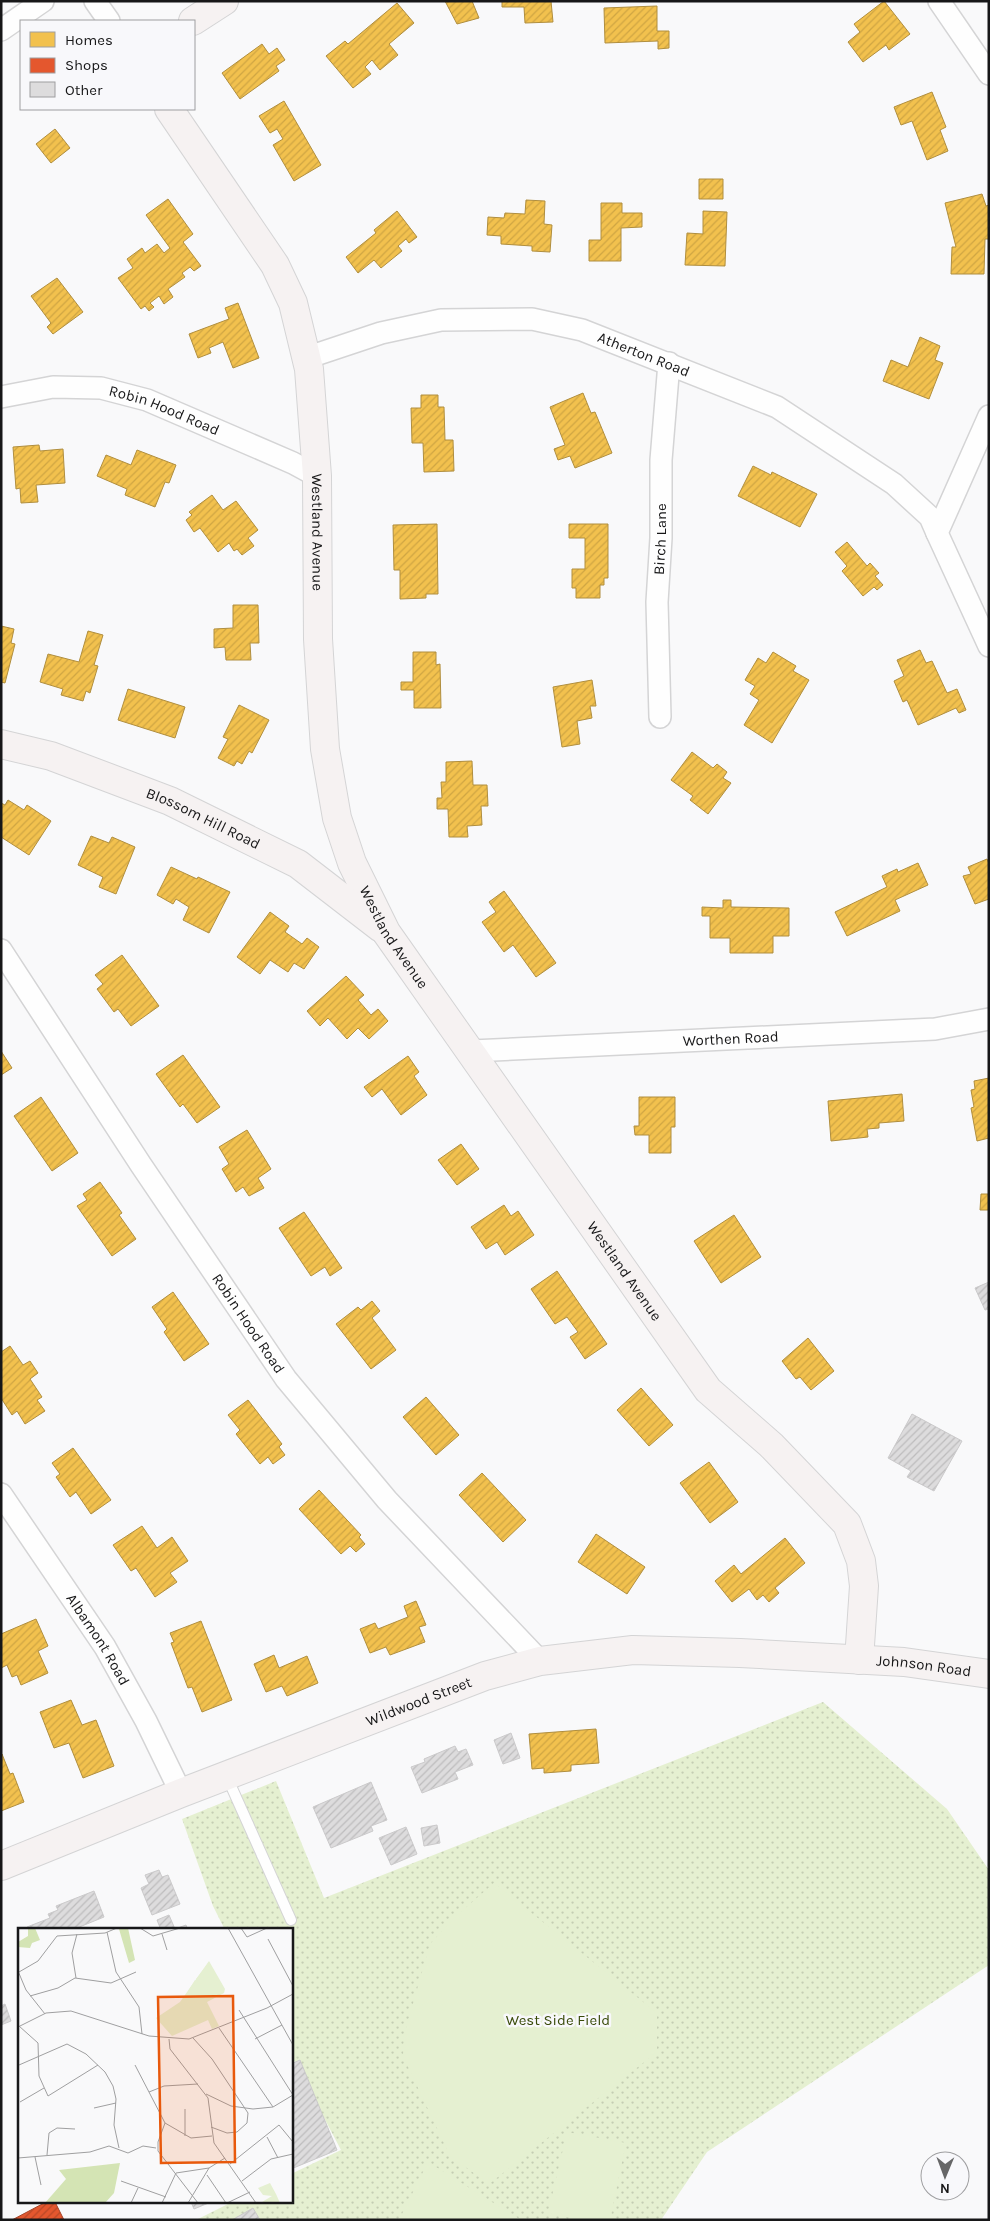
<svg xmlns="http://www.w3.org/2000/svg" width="990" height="2221" font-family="Karla,sans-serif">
	<defs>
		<pattern id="grass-dots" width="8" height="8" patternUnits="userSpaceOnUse" patternTransform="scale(1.25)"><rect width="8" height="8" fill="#e5f0d1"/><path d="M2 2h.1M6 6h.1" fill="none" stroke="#c4cdb3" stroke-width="1.8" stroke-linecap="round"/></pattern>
		<pattern id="homes-hatch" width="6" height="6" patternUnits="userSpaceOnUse" patternTransform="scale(1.25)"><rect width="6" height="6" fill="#f2c14e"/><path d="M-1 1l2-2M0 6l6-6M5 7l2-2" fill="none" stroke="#cfa543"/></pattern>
		<pattern id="shops-hatch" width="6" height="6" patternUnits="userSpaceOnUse" patternTransform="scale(1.25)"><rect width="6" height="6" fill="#e4572e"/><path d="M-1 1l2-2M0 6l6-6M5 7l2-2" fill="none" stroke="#b84726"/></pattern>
		<pattern id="building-hatch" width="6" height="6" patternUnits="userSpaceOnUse" patternTransform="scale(1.25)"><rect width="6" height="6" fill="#dddcdd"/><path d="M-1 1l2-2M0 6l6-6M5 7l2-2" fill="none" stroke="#bdbcbd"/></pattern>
	</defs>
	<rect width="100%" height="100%" fill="#f9f9fa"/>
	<path fill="url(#grass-dots)" d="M823,1702l124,107 42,61v95l-282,187 -46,68h-465l36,-18h59v-28l50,-24 -50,-95v-125h-66l-12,-24 -31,-87 94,-38 48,117z"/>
	<path fill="#e5f0d1" d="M494,1883l163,130v39l-168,132 -39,-28 -47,-100 1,-21 26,-91 25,-27z
		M567,2132l59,11 -16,77h-31l-31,-7z
		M428,2162l93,58h-122z"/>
	<path fill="url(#homes-hatch)" stroke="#b08e3e" d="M445,1h27l7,17 -22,6z
		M502,1h49l2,21 -28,1 -1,-16h-22z
		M884,1l26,33 -21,16 -3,-5 -23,17 -15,-20 12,-10 -6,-8z
		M397,3l17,20 -25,21 9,11 -18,15 -8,-10 -7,7 6,7 -18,14 -27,-32 19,-15 3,3z
		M657,6v25h12v17l-11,1v-8l-53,2 -1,-35z
		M262,44l7,10 8,-6 8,12 -9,6 3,5 -39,28 -18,-26z
		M932,92l14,35 -6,3 8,21 -21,9 -15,-39 -11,4 -7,-18z
		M284,101l37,64 -27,16 -21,-36 10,-6 -6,-10 -7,4 -11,-17z
		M55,129l15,19 -19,15 -15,-19z
		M699,179h24v20h-24z
		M982,194l4,12 3,-1v34h-4l-1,35h-33l1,-27h4l-11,-44z
		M168,199l25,35 -10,8 18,24 -7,5 -4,-4 -8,6 3,4 -17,12 5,8 -9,7 -5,-8 -9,7 4,4 -5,4 -4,-5 -4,3 -23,-31 15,-10 -6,-9 15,-11 3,5 12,-9 7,9 6,-5 -24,-33z
		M526,200l19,1 -1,23 8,1 -2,27 -18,-1v-5l-31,-2v-8l-14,-1 1,-18 16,1 1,-5 20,1z
		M601,203h21v10h20v14l-21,1v33h-32v-21h12z
		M397,211l20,26 -8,6 -3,-4 -8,7 4,5 -21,17 -7,-8 -16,13 -12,-16 30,-24 -2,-3z
		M703,211l24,1 -2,54 -40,-1 2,-32 16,1z
		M57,278l26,34 -30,22 -6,-7 4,-4 -20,-27z
		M238,303l21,55 -26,10 -10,-26 -14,6 2,5 -13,5 -9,-24 40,-15 -4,-11z
		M920,337l20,9 -5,14 8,3 -14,36 -46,-18 8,-21 17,7z
		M583,393l8,20 4,-1 17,41 -37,15 -5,-12 -12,4 -4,-11 11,-4 -15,-38z
		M421,395h17v12h6l1,33h8l1,31 -30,1 -1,-29h-11l-1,-35h10z
		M39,445l1,6 23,-2 2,34 -29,2 2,17 -17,1 -1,-15 -4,1 -3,-42z
		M137,450l39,15 -7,18 -4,-1 -10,25 -30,-12 2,-6 -30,-13 9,-21 25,10z
		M753,466l18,9 1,-3 45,22 -17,33 -62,-31z
		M212,495l11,15 13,-9 22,29 -10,8 6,8 -12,9 -5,-6 -3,2 -5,-8 -11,9 -18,-24 -6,4 -8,-12 6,-5 -3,-3z
		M437,524l1,70h-12v4l-26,1v-29h-6l-1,-45z
		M569,524h39v54h-4v7h-4v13h-24v-10h-4v-19h13v-31h-16z
		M847,542l20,24 3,-3 9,10 -4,3 8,9 -6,5 -3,-3 -11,9 -21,-25 5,-5 -12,-14z
		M233,605h25l1,38h-9l1,17h-25l-1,-13 -11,1v-19l19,-1z
		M1,626l13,3 -3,14 4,1 -10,39 -4,-1z
		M88,631l15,4 -9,30 4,1 -8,27 -4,-2 -3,10 -22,-6 2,-6 -23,-7 8,-28 31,8z
		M920,650l6,13 6,-2 15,32 10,-4 9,21 -7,3 -3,-5 -38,17 -11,-25 -4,2 -9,-21 10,-5 -7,-16z
		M413,652h23v13l4,-1 1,44h-27v-18h-13v-8h12z
		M773,652l23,14 -3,5 16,9 -37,63 -28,-18 15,-25 -9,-6 5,-8 -10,-6 13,-22 8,5z
		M592,680l4,26h-6l2,12 -15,3 3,23 -18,3 -9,-60z
		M128,689l57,18 -10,31 -57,-18z
		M239,705l30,15 -17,33 -3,-2 -7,13 -5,-3 -3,5 -16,-8 10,-19 -5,-2z
		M692,752l21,16 4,-4 10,8 -4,6 8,5 -23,31 -18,-14 3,-4 -22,-16z
		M472,761l1,24h14l1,21h-7l1,19 -15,1 1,11h-19l-1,-28h-11v-11h5l-1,-16h5v-20z
		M8,800l16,10 3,-5 24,16 -22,34 -28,-18v-34l4,2z
		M91,836l18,7 3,-6 23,10 -19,47 -17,-7 4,-10 -25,-12z
		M987,859l2,5v35l-14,5 -12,-28 8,-2 -3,-7z
		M918,863l10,22 -33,15 5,11 -53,25 -12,-24 52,-25 -5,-11 15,-7 1,3z
		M171,867l26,12 1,-2 32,15 -21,41 -26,-13 6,-13 -13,-8 -3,5 -16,-9z
		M504,891l52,72 -20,14 -23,-32 -9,7 -22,-30 14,-10 -7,-10z
		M723,900h8v7l58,1v28h-16v17h-43v-15h-20v-22h-8v-9l21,1z
		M270,912l19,14 -4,6 17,12 5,-6 12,9 -15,22 -10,-6 -6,9 -18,-12 -10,14 -23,-17z
		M122,955l37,51 -28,20 -13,-17 -4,3 -17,-23 6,-5 -8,-9z
		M346,976l18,19 -6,5 13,15 7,-6 10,12 -19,18 -11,-11 -11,11 -19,-21 -8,8 -13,-15z
		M1,1051l11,17 -11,7z
		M183,1055l37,52 -23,16 -14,-19 -3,3 -24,-33z
		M408,1056l11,16 -5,4 13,19 -26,20 -19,-26 -10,8 -8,-10z
		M989,1078v60l-12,3 -6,-33 3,-1 -3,-17 4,-1 -1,-8z
		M902,1094l2,27 -25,2v5l-12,1 1,8 -37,4 -3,-40z
		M41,1097l37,56 -26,18 -38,-55z
		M639,1097h36v30h-4v26h-22v-18h-14l-1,-9h5z
		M247,1130l24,39 -13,9 6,10 -15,8 -6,-9 -7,5 -14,-23 7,-5 -10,-17z
		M461,1144l18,25 -22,16 -19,-25z
		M100,1182l22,31 -3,2 17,24 -24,17 -35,-50 10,-6 -4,-6z
		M981,1194h8v16h-9z
		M504,1205l7,11 7,-5 16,24 -29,20 -8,-13 -11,7 -15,-22z
		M304,1212l38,56 -12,8 -5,-9 -14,9 -32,-48z
		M734,1215l27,42 -40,26 -27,-42z
		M557,1271l50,73 -22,15 -15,-22 8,-5 -11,-15 -12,7 -24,-35z
		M173,1292l36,52 -25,17 -20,-29 3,-3 -15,-22z
		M372,1301l8,10 -8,7 24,32 -25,19 -35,-45 22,-17 3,3z
		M808,1338l26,33 -23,19 -11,-13 -4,2 -14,-18z
		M10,1346l13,19 7,-4 8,12 -8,6 12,18 -5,3 8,11 -20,13 -8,-13 -5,4 -11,-17v-46z
		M641,1388l32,37 -24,21 -32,-36z
		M426,1397l33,38 -23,20 -33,-38z
		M248,1400l34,44 -3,3 6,8 -12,9 -5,-7 -8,7 -24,-30 4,-4 -12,-15z
		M73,1448l38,52 -20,14 -15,-22 -6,5 -14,-20 4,-3 -8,-11z
		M709,1462l29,40 -28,21 -30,-40z
		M482,1473l44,47 -23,22 -44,-47z
		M319,1490l42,45 -2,2 6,7 -9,8 -6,-6 -9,8 -42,-45z
		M142,1526l15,22 15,-11 16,24 -18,12 7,9 -22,15 -19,-29 -5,3 -18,-26z
		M596,1534l49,33 -18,27 -49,-32z
		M785,1538l20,25 -30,25 4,5 -10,9 -6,-7 -6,5 -8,-11 -17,13 -17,-21 19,-16 7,9z
		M416,1601l10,24 -7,2 6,15 -35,13 -4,-8 -16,6 -10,-24 15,-6 3,6 30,-12 -4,-11z
		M36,1619l12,27 -10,5 10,22 -27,12 -4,-10 -5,2 -5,-12 -6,3v-34z
		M201,1621l31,79 -30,12 -10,-25 -4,1 -17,-45 3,-1 -4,-9z
		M274,1655l5,13 28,-12 11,27 -31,13 -5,-10 -16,6 -12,-28z
		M71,1700l11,25 14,-5 18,46 -31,12 -14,-35 -15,5 -14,-36z
		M596,1729l3,34 -28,2v6l-27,2v-5l-12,1 -3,-35z
		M2,1754l8,20 3,-1 11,29 -23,9z"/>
	<path fill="url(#shops-hatch)" stroke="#a64427" d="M46,2202h9l9,18h-52z"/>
	<path fill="url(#building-hatch)" stroke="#cbcacb" d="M989,1282v27l-4,1 -10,-22z
		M912,1414l50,27 -28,50 -27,-14 4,-6 -23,-13z
		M511,1733l9,25 -17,6 -9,-24z
		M455,1746l3,6 8,-3 7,16 -18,7 3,7 -36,14 -11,-26 14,-5 -1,-3z
		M371,1782l16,38 -16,6 2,5 -42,17 -18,-41z
		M437,1825l3,18 -16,3 -3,-18z
		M406,1827l11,27 -26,11 -12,-27z
		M159,1870l3,7 6,-2 12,29 -28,11 -11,-27 8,-4 -4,-9z
		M94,1891l10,26 -32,13h-44l-1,-3 23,-9 -2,-4 10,-4 -2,-4z
		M169,1915l6,14 11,-4 2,5h-27l-4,-10z
		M5,2004l6,17 -10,4v-19z
		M300,2060l37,90 -46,19v-105z
		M191,2202h20l-17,7z
		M253,2208l7,12h-28z"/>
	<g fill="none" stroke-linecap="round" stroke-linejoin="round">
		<defs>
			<path id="lane" d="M227,1777l64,143"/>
			<g id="street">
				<path d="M95,1l14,20"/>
				<path d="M939,1l50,73"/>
				<path d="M1,30l42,-29"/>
				<path id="s1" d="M306,358l75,-25 60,-13 91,-1 50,11 195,77 117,77 36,33 7,16"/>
				<path id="s2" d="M1,397l52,-10 48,1 46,12 146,63 24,13"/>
				<path d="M989,416l-52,117 52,113"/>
				<path id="s3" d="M660,717l-3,-115 4,-64v-78l8,-97"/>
				<path id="s4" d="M1,950l140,215 145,214 101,121 153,161"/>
				<path id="s5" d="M472,1051l463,-22 54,-10"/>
				<path id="s6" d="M1,1494l104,153 41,74 35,72"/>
			</g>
			<g id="secondary">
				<path d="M193,21l31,-20"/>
				<path id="s7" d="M169,109l106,156 18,38 16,66 8,107 1,163 7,110 12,69 15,45 34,69 322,458 63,55 76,79 14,37 3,25 -5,74"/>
				<path id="s8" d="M1,744l50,12 119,45 128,63 83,64"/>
				<path id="s9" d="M1,1866l180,-73 304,-117 55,-15 93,-11 107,3 164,9 85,12"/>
			</g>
		</defs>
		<use href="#lane" stroke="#d4d4d5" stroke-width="12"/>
		<use href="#street" stroke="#d4d4d5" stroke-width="24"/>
		<use href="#secondary" stroke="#d4d4d5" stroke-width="30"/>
		<use href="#lane" stroke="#fefefe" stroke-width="10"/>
		<use href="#street" stroke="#fefefe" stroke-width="21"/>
		<use href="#secondary" stroke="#f6f2f2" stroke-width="28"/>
	</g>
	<g text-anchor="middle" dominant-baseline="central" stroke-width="5" stroke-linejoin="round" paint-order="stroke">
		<g font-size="15" fill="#171718" stroke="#f8f8fb">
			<text stroke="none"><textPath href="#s1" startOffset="349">Atherton Road</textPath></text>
			<text stroke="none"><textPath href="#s2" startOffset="168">Robin Hood Road</textPath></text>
			<text stroke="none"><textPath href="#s7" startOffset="462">Westland Avenue</textPath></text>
			<text stroke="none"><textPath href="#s3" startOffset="178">Birch Lane</textPath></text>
			<text stroke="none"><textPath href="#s8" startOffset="216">Blossom Hill Road</textPath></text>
			<text stroke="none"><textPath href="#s7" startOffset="882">Westland Avenue</textPath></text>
			<text stroke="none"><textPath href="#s5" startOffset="259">Worthen Road</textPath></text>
			<text stroke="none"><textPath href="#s7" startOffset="1288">Westland Avenue</textPath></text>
			<text stroke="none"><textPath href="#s4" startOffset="448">Robin Hood Road</textPath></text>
			<text stroke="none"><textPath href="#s6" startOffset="175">Albamont Road</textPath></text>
			<text stroke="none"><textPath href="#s9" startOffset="962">Johnson Road</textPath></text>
			<text stroke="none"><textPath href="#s9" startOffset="449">Wildwood Street</textPath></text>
		</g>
		<g font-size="15" fill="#394b09" stroke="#f8f8fb">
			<text x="558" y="2020">West Side Field</text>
		</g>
	</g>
	<g transform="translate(18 1928)">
		<rect width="275" height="275" fill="#f9f9fa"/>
		<path d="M191,33l16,28 -1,4 -17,9 12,24 -7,3 -4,-9 -36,16 -16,-18 24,-16z" fill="#e5f0d1"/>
		<path d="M10,0h7l5,12 -8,3 -2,5 -12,-1v-5l10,-6zM110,0l7,32 -6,3 -10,-34zM102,235l-6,30 -9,10h-60l21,-24 -7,-9z" fill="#d4e4b4"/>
		<path d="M188,38l12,14 -8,5 -11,-2 6,6 -4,12 -13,-10 7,-11 3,3 -2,-4zM167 82a9 9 0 1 1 18 0a9 9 0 1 1-18 0ZM252,255l6,11 4,9 -18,-1 10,-6 -9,-1 -5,-7z" fill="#e5f0d1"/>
		<path fill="none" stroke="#9f9fa0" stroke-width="1" d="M122,0l13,8 27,-8M210,0l65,117M223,0l6,9 20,-9M89,4l9,40 23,35 3,27M144,6l5,16M250,11l25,47M0,43l8,19 19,24M1,44l19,-11 19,-25 48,-3 12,-5M58,50l-4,-25 5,-19M12,68l28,-8 17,-10 36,5 25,-11M221,82l54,85M1,98l19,17 1,33 9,20 50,-31M0,99l28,-14 25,-2 78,25 40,3 78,-31 26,-14M201,100l54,79M175,110l19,21 36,54 -1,10 -10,9 -10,1 -16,-6M151,111l1,10 38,49 6,45 42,60M237,111l27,-14M1,137l48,-21 19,10 19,18 8,14 3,13 -2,26 5,23M117,137l30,58 -7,19v9l40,52M131,164l15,-6 34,-2M188,166l25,12 22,3 20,-2 20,-12M2,174l24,-14M76,180l22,-5M147,195l26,15 21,-2M167,208v-27M249,209l11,21M29,227l2,-22 8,-5 18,1M17,229l6,28M0,230l72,-6 19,-6 19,7 15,-7 13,2M212,236l49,-39 14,17M189,247l19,28M103,253l45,16M224,253l29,-22 22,-5M113,275l7,-15M144,275l14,-30 33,-5M170,275l21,-35 16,-10M209,275l23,-11"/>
		<path fill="#e8590c" fill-opacity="0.15" stroke="#e8590c" stroke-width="2.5" d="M215,68l2,166 -74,1 -3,-166z"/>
		<rect width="275" height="275" fill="none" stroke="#171718" stroke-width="2.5"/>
	</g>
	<rect width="990" height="2221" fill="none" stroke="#171718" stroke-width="5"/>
	<rect x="20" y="20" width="175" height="90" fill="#f8f8fb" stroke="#9e9ea0"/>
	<rect x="30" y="32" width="25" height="15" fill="#f2c14e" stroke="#9e9ea0"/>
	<text x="65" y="45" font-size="15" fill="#171718">Homes</text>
	<rect x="30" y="58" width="25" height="15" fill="#e4572e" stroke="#9e9ea0"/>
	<text x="65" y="70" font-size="15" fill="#171718">Shops</text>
	<rect x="30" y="82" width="25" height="15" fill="#dddcdd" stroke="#9e9ea0"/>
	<text x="65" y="95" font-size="15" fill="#171718">Other</text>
	<g transform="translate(945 2176) rotate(181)"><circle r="24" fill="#f8f8fb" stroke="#9e9ea0"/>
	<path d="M0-4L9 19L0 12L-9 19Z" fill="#666667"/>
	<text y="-8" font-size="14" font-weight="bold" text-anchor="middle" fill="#171718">N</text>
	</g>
</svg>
